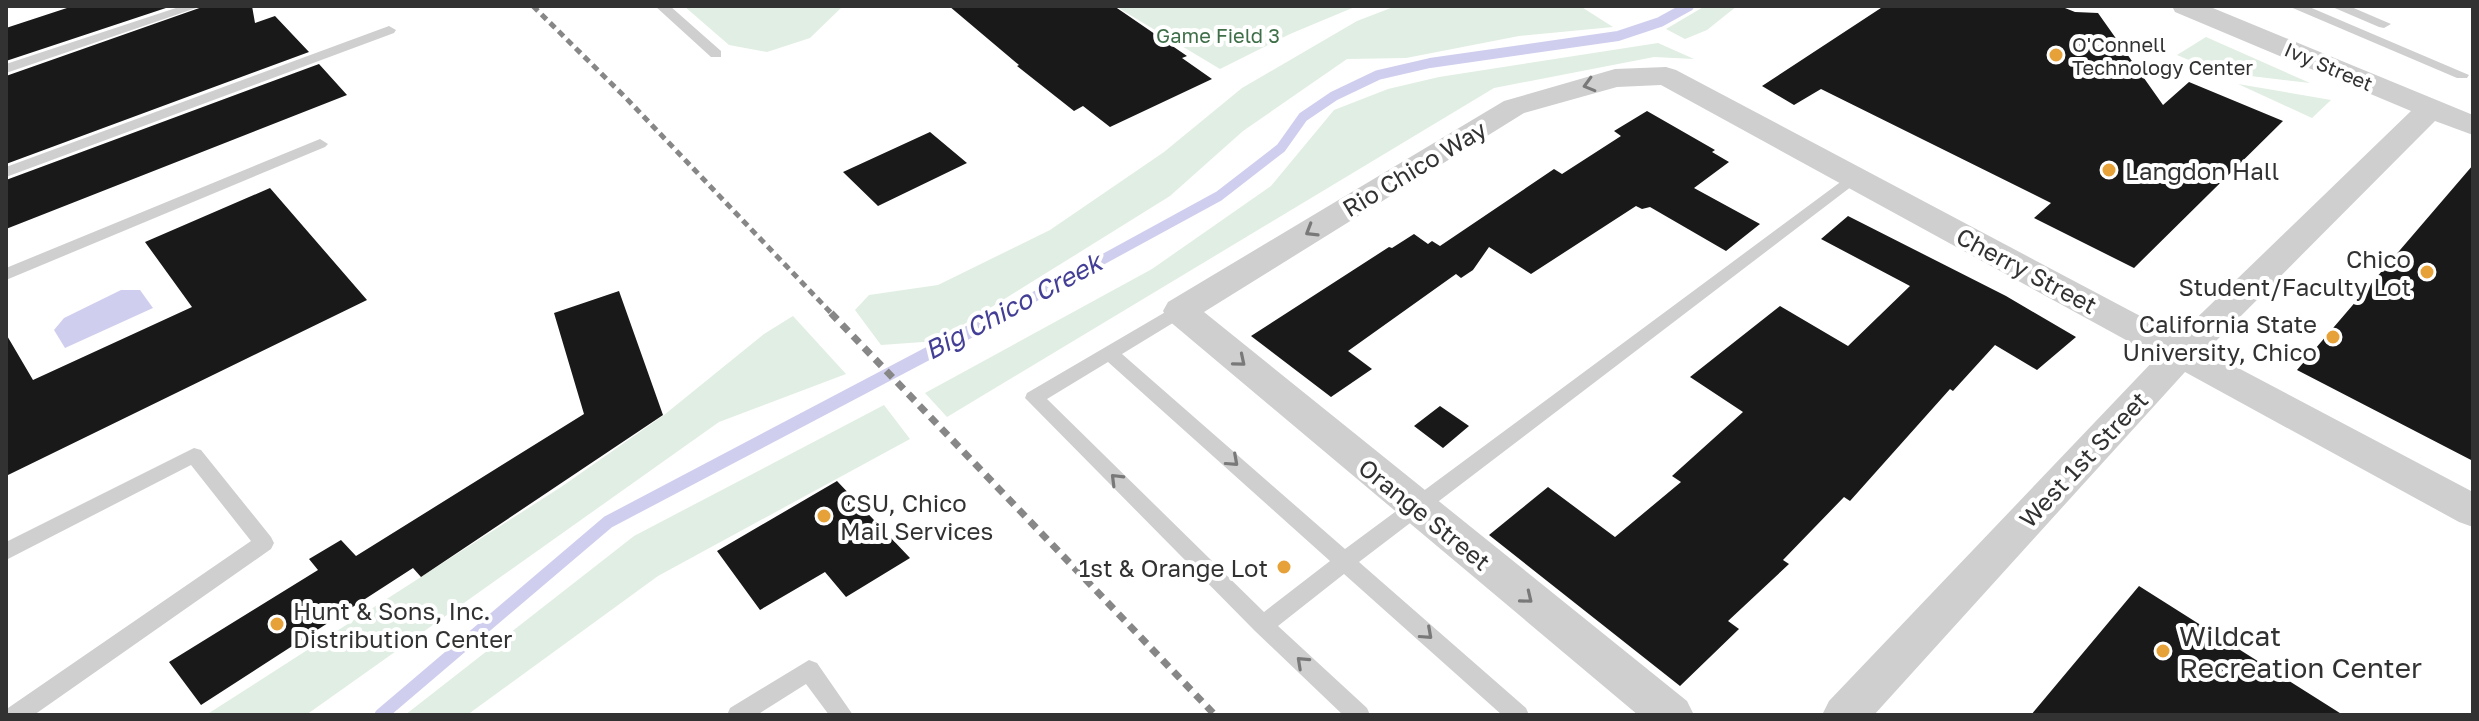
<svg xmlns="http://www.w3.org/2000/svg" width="2479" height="721" font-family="'Golos Text',sans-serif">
	<rect width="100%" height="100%" fill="#fff"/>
	<path fill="#e1eee3" d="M684,6h159l-33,32 -43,14 -38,-7z
		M1115,6h242l-67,28 -70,35z
		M1396,6h184l33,21 -94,9 -113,22 -59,1 -104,72 -73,65 -233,145 -56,4 -26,-35 14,-15 69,-10 112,-55 114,-78 78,-64 115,-67z
		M1705,6h32l-30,24 -22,9 -19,-10z
		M2206,37l104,46 -93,-11 -40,-17z
		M1658,43l36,16 -40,-2 -160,31 -547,329 -22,-24 227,-124 119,-83 63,-76 54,-21 51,-12z
		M2238,84l93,16 -19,18z
		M793,316l53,58 -127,48 -413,293h-100l355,-228 103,-72 100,-81z
		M884,405l26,34 -252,137 -191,139h-62l229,-179z"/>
	<path fill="#d0ceee" d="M121,290h19l13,18 -88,40 -11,-18 10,-12z"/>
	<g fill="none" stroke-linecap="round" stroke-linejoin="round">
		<path stroke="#d0ceee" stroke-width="10" d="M1001,315l218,-119 62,-48 22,-31 31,-21 44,-21 52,-12 188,-27 42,-14 29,-16"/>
		<path stroke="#d0ceee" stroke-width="13" d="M381,715l227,-193 397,-209"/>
	</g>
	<path fill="#191919" d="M73,6h99l-166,55v-33z
		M205,6h47l3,17 20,-7 34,36 -303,112v-88z
		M949,6h165l73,50 -5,2 30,21 -102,48 -27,-21 -9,5 -57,-45 2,-1z
		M1884,6h176l15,6 23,1 65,92 26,-23 94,39 -149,147 -100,-50 17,-15 -230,-114 -27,16 -32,-19z
		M319,64l28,31 -341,134v-49z
		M1647,111l68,39 -3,2 17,10 -35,26 66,36 -34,27 -76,-44 -8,2 -6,-3 -105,68 -42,-27 -16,23 -12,8 -5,-4 -108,77 24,18 -41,28 -80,-61 138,-89 3,1 22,-14 14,10 4,-3 8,5 114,-77 8,5 59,-38 -7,-5z
		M930,132l37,31 -89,43 -35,-34z
		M2473,165v296l-176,-91z
		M270,188l97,112 -361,176v-142l27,46 159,-73 -47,-65z
		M1848,216l158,80 70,41 -39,33 -42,-25 -42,46 -3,-2 -100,112 -6,-4 -61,63 6,4 -61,57 11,8 -59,57 -191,-151 59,-48 67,50 66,-55 -9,-6 71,-64 -53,-35 90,-71 68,40 62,-60 -89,-47z
		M619,291l44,124 -242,162 -8,-9 -212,137 -32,-43 149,-92 -9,-11 32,-19 15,16 228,-142 -30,-101z
		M1440,406l29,20 -26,22 -29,-22z
		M837,481l73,77 -64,39 -21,-25 -65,38 -43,-59z
		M2139,586l204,129h-312z"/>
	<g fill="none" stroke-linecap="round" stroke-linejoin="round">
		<path fill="#cfcfcf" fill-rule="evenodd" d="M182,6h20l-196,67v-9z
			M655,6h15l51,45v6h-10z
			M2288,6h19l162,69 -2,3h-10z
			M2330,6h19l42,18 -7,4 -5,-1z
			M389,26l7,4 -2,3 -388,144v-10z
			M320,139l8,5 -3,3 -319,133v-12z
			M1854,172l6,2 2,3 -2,3 -501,382 167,146 3,7h-27l-158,-141 -66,52 89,82 3,7h-27l-88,-84 -230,-233 2,-5 147,-86h12l3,4 -3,4 -64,39 223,195zM1108,362l222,199 -66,51 -217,-213z
			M194,448l7,2 70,87 3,6 -3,6 -237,166h-28l2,-7 243,-167 -60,-76 -185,95v-18z
			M809,660l8,3 36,52h-24l-23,-31 -49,31h-30l3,-7z"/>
		<path fill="#cfcfcf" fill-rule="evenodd" d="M2172,6h36l265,109v20l-38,-14 -229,230 267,141v35l-14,-5 -274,-150 -311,343h-52l7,-14 328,-344 -496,-272 -44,2 -93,26 -320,199 483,389 7,14h-56l-470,-395 -5,-9 5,-9 336,-201 111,-32 51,-2 10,3 502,266 233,-225 -236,-99z"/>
		<path stroke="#878787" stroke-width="5" stroke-dasharray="7 5" stroke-linecap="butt" d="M533,6l93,92 207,217"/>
		<path stroke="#878787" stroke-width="7" stroke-dasharray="9 7" stroke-linecap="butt" d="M831,313l384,402"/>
	</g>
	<defs><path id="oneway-chevron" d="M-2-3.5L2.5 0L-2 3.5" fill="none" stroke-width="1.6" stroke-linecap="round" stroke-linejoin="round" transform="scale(2)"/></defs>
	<g stroke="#797979">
		<use href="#oneway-chevron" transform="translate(1589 85) rotate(164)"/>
		<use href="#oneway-chevron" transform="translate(1311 231) rotate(149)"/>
		<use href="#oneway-chevron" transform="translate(1240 361) rotate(40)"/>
		<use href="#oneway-chevron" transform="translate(1233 461) rotate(42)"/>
		<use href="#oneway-chevron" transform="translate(1116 479) rotate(-135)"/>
		<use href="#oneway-chevron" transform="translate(1527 598) rotate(39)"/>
		<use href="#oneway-chevron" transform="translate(1427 634) rotate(42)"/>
		<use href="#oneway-chevron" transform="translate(1302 662) rotate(-137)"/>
	</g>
	<g fill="#e6a138" stroke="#fff" stroke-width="3">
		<circle cx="2056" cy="55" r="8"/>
		<circle cx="2109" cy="170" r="8"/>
		<circle cx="2427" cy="272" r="8"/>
		<circle cx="2333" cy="337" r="8"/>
		<circle cx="824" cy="516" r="8"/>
		<circle cx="1284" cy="567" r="8"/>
		<circle cx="277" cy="624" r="8"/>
		<circle cx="2163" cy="651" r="8"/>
	</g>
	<g text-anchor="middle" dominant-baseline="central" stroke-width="8" stroke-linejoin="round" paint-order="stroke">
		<g font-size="20" fill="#3f6f49" stroke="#fff">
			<text x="1218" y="35">Game Field 3</text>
		</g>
		<g font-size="20" fill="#323232" stroke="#fff" text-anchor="start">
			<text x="2072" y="44">O'Connell<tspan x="2072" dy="23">Technology Center</tspan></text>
		</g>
		<g font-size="20" fill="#323232" stroke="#fff">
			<text transform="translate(2329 66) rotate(23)">Ivy Street</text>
		</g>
		<g font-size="24" fill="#323232" stroke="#fff">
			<text transform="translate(1414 168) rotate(-31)">Rio Chico Way</text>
			<text transform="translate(2027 270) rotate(28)">Cherry Street</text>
			<text transform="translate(2083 459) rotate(-47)">West 1st Street</text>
			<text transform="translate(1425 514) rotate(39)">Orange Street</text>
		</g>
		<g font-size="24" fill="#323232" stroke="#fff" text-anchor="start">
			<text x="2125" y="170">Langdon Hall</text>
			<text x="2411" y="258" text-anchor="end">Chico<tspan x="2411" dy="28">Student/Faculty Lot</tspan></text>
			<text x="2317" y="323" text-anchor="end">California State<tspan x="2317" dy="28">University, Chico</tspan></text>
			<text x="840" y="502">CSU, Chico<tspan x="840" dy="28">Mail Services</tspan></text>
			<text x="1268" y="567" text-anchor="end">1st &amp; Orange Lot</text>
			<text x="293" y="610">Hunt &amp; Sons, Inc.<tspan x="293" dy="28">Distribution Center</tspan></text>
		</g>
		<g font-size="26" font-style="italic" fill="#443f96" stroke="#fff">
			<text transform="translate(1013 306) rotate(-28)">Big Chico Creek</text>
		</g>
		<g font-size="28" fill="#323232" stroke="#fff" text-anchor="start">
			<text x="2179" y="635">Wildcat<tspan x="2179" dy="32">Recreation Center</tspan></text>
		</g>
	</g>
	<rect width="2479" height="721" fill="none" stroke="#323232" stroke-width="16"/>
</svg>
